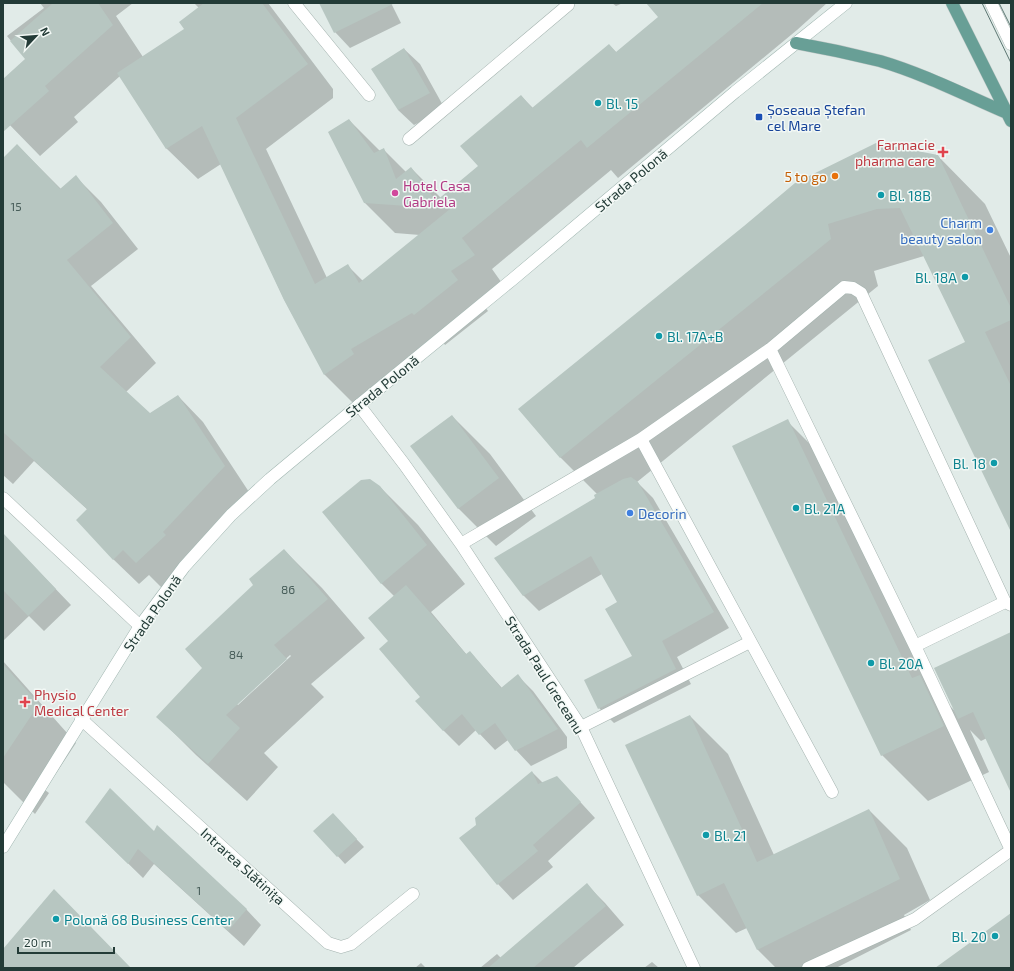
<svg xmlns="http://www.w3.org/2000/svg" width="1014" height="971" font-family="'Exo 2',sans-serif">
	<rect width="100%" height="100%" fill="#e1ebe8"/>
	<path fill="#0003" fill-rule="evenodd" d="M40,3h93l-17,13 27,41 43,-28 13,-21 -5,-5h74l65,86v9l-67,51 61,129 21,-12 15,15 57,-46 -25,-2 -30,-30 -16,-83 31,31 3,-2 23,23 5,-4 30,30 38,-31 42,-71 12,12 76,-63 8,8 43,-35 -3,-15h170l-30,27 -179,148 -7,-8 -119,99 12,17 -23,16 7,9 -43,34 -2,-3 -88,63 -30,-30 -41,-76 -63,-135 -23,15 -31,-30 -47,-73 -46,41 4,5 -38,34 -37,-38v-38l23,-21 -19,-23 37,-28z
		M321,3h70l10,20 -51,25 -15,-16z
		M612,3h11l-7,3z
		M404,49l16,15 25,45 -31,16 -16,-15z
		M17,145l44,44 15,-12 25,25 37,47 -47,37 65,77 -30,29 24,22 28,-18 25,26 46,70 -87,96 -13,-13 -10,9 -26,-25 -25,-49 -54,-49 -21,23 -10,-9v-316z
		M938,156l47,48 26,54v271l-45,-187 -42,-86 -50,15 4,15 -241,196 16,16 76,130 -52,29 14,27 -77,39 -15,-15 34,-52 -14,-54 -17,-28 -63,37 -15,-15 -28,-37 100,-61 1,-4 -36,-36 -42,-49z
		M452,416l38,38 46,62 -40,30 -38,-38z
		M787,421l46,46 115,237 6,6 57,-71v147l-24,-48 -6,3 -11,-11 19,42 -61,29 -46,-46z
		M380,487l38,38 47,59 -34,28 36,43 3,-3 32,36 16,-12 15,15 34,46v11l-36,18 -15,-16 -8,-10 -13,10 -19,-20 -17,16 -16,-16 -22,-33 -31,-55 4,-46 -13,-13z
		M3,534l68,71 -27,26 -15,-15 -26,25z
		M284,550l38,38 43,50 -54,46 13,13 -60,56 14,14 -31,34 -51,-46 -38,-38 45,-49 52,-83zM290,655l1,1 -53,49 -1,-1z
		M3,661l73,82 -31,47 4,3 -14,21 -32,-32z
		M690,716l38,38 46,101 95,-45 38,38 23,52 -26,15 7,15 -75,38h-60l-18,-18 -11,-22 -11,5 -38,-38z
		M532,772l11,11 29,10 23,25 -47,43 5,6 -40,33 -15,-16 -37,-45 16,-13z
		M340,822l24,25 -19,17 -30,-33z
		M154,833l92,76 15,16 -17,21 -90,-82 -11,14 -41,-40z
		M587,885l18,18 19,22 -51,43h-93l17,-14 4,4z
		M652,962l7,6h-15z
		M421,963l5,5h-11z"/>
	<path fill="#b7c6c1" d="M53,3h45l15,22 -68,61 4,5 -46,41v-53l22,-20 -15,-18z
		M204,3h58l46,61 -72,54 79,166 33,-20 11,19 91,-74 -86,-6 -36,-71 21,-13 25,34 10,-5 12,31 15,-12 25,34 42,-35 -18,-20 61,-51 11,13 77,-64 7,8 42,-35 -12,-14h117l-176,145 -6,-8 -119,98 13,17 -24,16 7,9 -44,35 -2,-2 -61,36 3,5 -30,21 -40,-75 -82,-174 -36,23 -49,-76 67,-44 -5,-7z
		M319,3h76l-61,30z
		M404,48l26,45 -32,17 -27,-41z
		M876,143l62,12 73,153v12l-26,12 26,54v146l-83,-172 37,-18 -65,-134 -23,1 -49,15 3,15 -271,219 -42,-49 226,-183 51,-43z
		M17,144l43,45 16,-14 37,48 -46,37 64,77 -31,30 50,46 28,-18 47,71 -62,66 3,3 -30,28 -13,-13 -10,10 -37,-40 11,-11 -84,-77v-274z
		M452,415l47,63 -41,31 -48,-63z
		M788,419l124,259 8,-3 24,51 -63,30 -149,-310z
		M631,477l7,5 76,130 -52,29 14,28 -78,40 -14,-29 48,-24 -27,-47 12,-7 -26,-46 -68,40 -29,-38 101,-60 -1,-3 29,-16z
		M370,479l10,7 47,59 -46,39 -59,-72 39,-32z
		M3,533l53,56 -28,27 -25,-26z
		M284,549l44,50 -54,46 13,14 -61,56 14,13 -32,36 -52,-47 46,-49 -17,-19 68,-64 -4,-6z
		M406,585l60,69 4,-3 31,37 17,-14 40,55 -43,22 -20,-28 -16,12 -17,-21 -19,17 -28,-30 5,-4 -41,-48 9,-8 -20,-23z
		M1011,632v161l-38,-81 -15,7 -24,-51z
		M3,664l36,40 -36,54z
		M690,715l67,147 112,-53 31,70 -143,71 -33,-67 -27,13 -72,-151z
		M532,771l6,13 19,-8 24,26 -48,43 5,6 -41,34 -38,-47 17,-13 -1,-7z
		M110,788l44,43 3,-6 90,84 -19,22 -90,-82 -10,15 -43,-42z
		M333,813l24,26 -20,18 -24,-26z
		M587,883l19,23 -73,62h-45z
		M54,889l77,79h-128v-19z
		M1011,913v55h-76z"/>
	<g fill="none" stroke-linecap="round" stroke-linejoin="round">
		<defs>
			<path id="lane" d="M991,3l20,41
				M409,139l159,-134 -1,-2
				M81,719l247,224 13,4 10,-3 62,-50
				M581,727l169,-85"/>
			<path id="street" d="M294,3l75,92
				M770,349l145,297 96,204
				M359,405l45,59 57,80 120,183 113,241
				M641,439l191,353
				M3,498l137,128
				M461,544l180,-105 129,-90 74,-62 9,1 8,5 144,309 6,3
				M915,646l90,-44
				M808,968l107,-49 96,-69"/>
			<path id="secondary" d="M3,847l137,-221 44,-59 47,-52 39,-36 89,-74 154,-126 222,-187 111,-89"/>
			<path id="primary" d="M952,3l59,118
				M796,43c28,5 56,11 84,18 44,13 85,34 127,52"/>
		</defs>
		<use href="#lane" stroke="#a4b3af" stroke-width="13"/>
		<use href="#street" stroke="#a4b3af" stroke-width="13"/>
		<use href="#secondary" stroke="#a1b6b1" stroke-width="13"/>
		<use href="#primary" stroke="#c1c8c7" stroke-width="13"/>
		<use href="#lane" stroke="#fff" stroke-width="12"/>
		<use href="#street" stroke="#fff" stroke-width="12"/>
		<use href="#secondary" stroke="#fff" stroke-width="12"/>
		<use href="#primary" stroke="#689f96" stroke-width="12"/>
		<path stroke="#5d7773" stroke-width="1" d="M982,3l29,60
			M999,3l12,24"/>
	</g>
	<g fill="#0f9aa8" stroke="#f2f8f5" stroke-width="1.5">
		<circle cx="598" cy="103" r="4"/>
		<circle cx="881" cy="195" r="4"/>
		<circle cx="965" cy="277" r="4"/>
		<circle cx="659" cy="336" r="4"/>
		<circle cx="994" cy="463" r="4"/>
		<circle cx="796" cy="508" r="4"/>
		<circle cx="871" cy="663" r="4"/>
		<circle cx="706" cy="835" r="4"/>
		<circle cx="56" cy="919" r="4"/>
		<circle cx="995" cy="936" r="4"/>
	</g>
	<rect fill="#1a4fb4" stroke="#f2f8f5" stroke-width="1.5" x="755" y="113" width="8" height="8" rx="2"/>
	<g fill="#e0444e" stroke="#f2f8f5" stroke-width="1.5">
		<path d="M941 146h4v4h4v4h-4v4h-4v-4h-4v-4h4z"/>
		<path d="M23 696h4v4h4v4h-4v4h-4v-4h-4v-4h4z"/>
	</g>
	<circle fill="#e8710a" stroke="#f2f8f5" stroke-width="1.5" cx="835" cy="176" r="4"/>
	<circle fill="#d1479c" stroke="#f2f8f5" stroke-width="1.5" cx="395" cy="193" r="4"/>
	<g fill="#3f7fe0" stroke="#f2f8f5" stroke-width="1.5">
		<circle cx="990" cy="230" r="4"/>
		<circle cx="630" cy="513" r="4"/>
	</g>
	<g text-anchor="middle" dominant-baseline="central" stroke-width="3" stroke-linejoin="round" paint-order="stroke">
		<g font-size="12" fill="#485e5a">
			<text x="16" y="206">15</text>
			<text x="288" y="589">86</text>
			<text x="236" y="654">84</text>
			<text x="199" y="890">1</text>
		</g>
		<g font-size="14" fill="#0d838f" stroke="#f2f8f5" text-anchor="start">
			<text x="606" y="103">Bl. 15</text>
			<text x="889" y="195">Bl. 18B</text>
			<text x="957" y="277" text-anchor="end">Bl. 18A</text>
			<text x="667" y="336">Bl. 17A+B</text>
			<text x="986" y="463" text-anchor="end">Bl. 18</text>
			<text x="804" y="508">Bl. 21A</text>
			<text x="879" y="663">Bl. 20A</text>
			<text x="714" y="835">Bl. 21</text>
			<text x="64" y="919">Polonă 68 Business Center</text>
			<text x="987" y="936" text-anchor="end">Bl. 20</text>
		</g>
		<g font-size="14" fill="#164399" stroke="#f2f8f5" text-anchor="start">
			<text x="767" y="109">Șoseaua Ștefan<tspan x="767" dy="16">cel Mare</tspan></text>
		</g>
		<g font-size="14" fill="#be3a42" stroke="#f2f8f5" text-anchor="end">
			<text x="935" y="144">Farmacie<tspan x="935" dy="16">pharma care</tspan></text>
			<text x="34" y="694" text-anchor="start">Physio<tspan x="34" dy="16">Medical Center</tspan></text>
		</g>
		<g font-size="14" fill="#c56008" stroke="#f2f8f5" text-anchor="end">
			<text x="827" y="176">5 to go</text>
		</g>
		<g font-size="14" fill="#233b37" stroke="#f2f8f5">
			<text transform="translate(631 180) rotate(-40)">Strada Polonă</text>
			<text transform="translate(382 386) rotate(-39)">Strada Polonă</text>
			<text transform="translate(152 613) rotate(-55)">Strada Polonă</text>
			<text transform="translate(545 675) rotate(58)">Strada Paul Greceanu</text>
			<text transform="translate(243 866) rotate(42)">Intrarea Slătinița</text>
		</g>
		<g font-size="14" fill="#b23c85" stroke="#f2f8f5" text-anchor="start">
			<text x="403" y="185">Hotel Casa<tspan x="403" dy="16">Gabriela</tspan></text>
		</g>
		<g font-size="14" fill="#366cbe" stroke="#f2f8f5" text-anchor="end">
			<text x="982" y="222">Charm<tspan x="982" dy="16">beauty salon</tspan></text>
			<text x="638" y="513" text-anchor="start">Decorin</text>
		</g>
	</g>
	<rect width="1014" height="971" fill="none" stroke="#233b37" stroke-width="8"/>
	<g transform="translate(36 36) rotate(64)" stroke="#f2f8f5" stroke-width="3" paint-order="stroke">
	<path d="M0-3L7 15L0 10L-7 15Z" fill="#233b37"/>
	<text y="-6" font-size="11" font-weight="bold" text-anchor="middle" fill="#233b37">N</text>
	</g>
	<path d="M18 947v6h96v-6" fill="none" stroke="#233b37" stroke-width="2"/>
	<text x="24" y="947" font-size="12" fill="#233b37" stroke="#f2f8f5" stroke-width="3" paint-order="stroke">20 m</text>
</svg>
